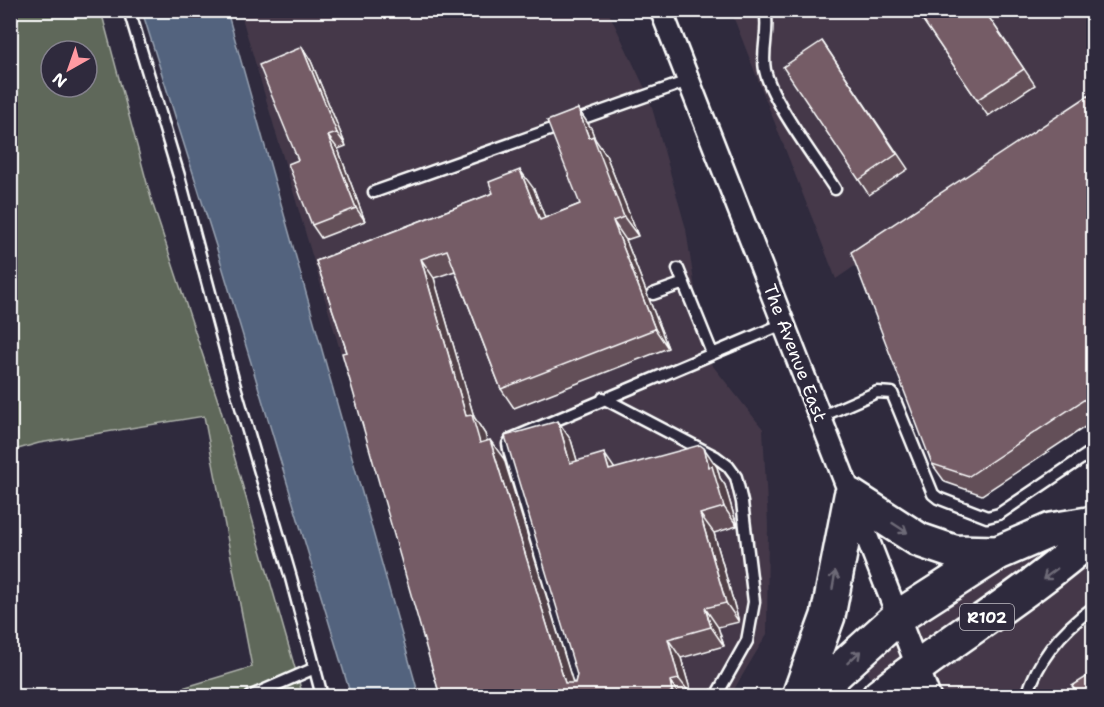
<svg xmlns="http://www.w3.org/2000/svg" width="1104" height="707" font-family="'Shantell Sans',sans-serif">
	<rect width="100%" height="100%" fill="#2f2a3d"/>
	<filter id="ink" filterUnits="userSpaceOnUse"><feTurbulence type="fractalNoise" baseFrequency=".0167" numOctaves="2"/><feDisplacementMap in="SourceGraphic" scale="12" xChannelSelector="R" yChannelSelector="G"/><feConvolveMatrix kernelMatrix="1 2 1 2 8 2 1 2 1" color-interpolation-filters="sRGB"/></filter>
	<g filter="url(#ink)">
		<path fill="#443949" d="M240,11h368l41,86 37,132 19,127 58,73 5,95 -1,110 -37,62h-288z
			M731,11h362v91l-257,177z
			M1093,511v185h-213l-22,-43z"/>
		<path fill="#5f675a" stroke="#afb3ac" stroke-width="1.5" fill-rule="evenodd" d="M11,11h90l51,191 68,205 83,289h-147l96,-29 -48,-251 -165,27 -28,8zM51,51h36v36h-36z"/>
		<path fill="#53647e" stroke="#98a2b2" stroke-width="1.5" d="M142,11h85l192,685h-68l-135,-450z"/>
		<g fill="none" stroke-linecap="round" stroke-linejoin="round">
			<defs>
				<path id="lane" d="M129,10l50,166 55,207 57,195 31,118
					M765,10c5,20 -4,40 0,60 6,30 52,91 70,119
					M374,192l314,-111
					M678,269l34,84
					M653,294l31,-11
					M603,398l113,59 12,9 8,11 6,25 12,100 -7,39 -31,55
					M820,417l57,-25 15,1 41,101 5,4 49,19 12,-3 95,-64
					M251,696l64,-28
					M583,696l-73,-242 -2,-10 3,-5 272,-115
					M1027,696c11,-38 35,-66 67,-89"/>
				<path id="street" d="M661,10l268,686"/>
				<path id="primary" d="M799,696l29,-80 23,-120 68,44 35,12 44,1
					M811,696l87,-79 100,-64 53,-23 43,-7
					M879,696c70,-56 148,-101 215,-161"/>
			</defs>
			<use href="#lane" stroke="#fff" stroke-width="15"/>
			<use href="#street" stroke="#fff" stroke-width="26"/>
			<use href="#primary" stroke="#fff" stroke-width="38"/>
			<use href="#lane" stroke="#2f2a3d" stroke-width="10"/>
			<use href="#street" stroke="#2f2a3d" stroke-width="21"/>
			<use href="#primary" stroke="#2f2a3d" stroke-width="33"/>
		</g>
		<path fill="#644f58" stroke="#fff" stroke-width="1.5" d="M916,10h68l51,75 -47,31z
			M822,41l86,128 -39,26 -10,-15z
			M302,47l9,14 35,85 -8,3 27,72 -44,17 -9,-13 -14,-65z
			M1094,92v329l-112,74 -37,-13 -13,-18z
			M578,109l13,19 4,12 11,15 32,81 -12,4 42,108 -154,60 -13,-19 -46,-118 -21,7 40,139 11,17 2,7 17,18 68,224h3l2,-8 -6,-235 6,21 38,8 102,-2 3,11 5,7 12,41 -23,7 25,89 -21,5 6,19 -43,12 11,38h-252l-93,-344 -31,-91 177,-68 41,-4 11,29 35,-14z"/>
		<path fill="#514047" stroke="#fff" stroke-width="1.5" d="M302,47l9,14 35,85 -9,-13z
			M578,109l13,19 4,11 11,16 32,81 -14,-19 -35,-79z
			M328,136l10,13 27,72 -9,-13z
			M520,170l14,19 19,50 -13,-19z
			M613,221l13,19 42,108 -13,-19z
			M421,259l13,19 40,139 11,17 8,28 -13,-19 -14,-27z
			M558,421l13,19 12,41 -13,-18z
			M490,440l14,19 73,237 -12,-13z
			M704,448l13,19 3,11 5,7 12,41 -13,-19 -15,-40z
			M604,453l13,19 -8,-2z
			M700,514l14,19 25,89 -13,-19z
			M705,608l13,19 6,19 -13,-19z
			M668,639l13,19 11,38 -13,-17z
			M670,681l10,15h-4l-4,-5z"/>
		<path fill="#745c66" stroke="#fff" stroke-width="1.5" d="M916,10h68l40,59 -47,31z
			M822,41l75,113 -38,26 -76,-113z
			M302,47l35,86 -9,3 28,72 -44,17 -24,-61 10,-4 -39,-95z
			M1094,92v301l-125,83 -37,-12 -81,-212z
			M578,109l11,29 4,-2 31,81 -11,4 42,108 -154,60 -54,-139 -26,9 45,157 6,-1 8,28 10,-3 75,243h10l2,-8 -72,-239 53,-15 12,42 34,-10 5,17 91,-25 4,3 5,19 3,-1 12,41 -24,7 26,89 -21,5 6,19 -43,12 11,40 -9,2 2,10 -6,5h-226l-98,-343 5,-1 -31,-91 177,-68 -4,-11 31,-12 20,50 40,-16 -33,-83z
			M1094,672v24h-15l-7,-10z"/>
		<defs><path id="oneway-shaft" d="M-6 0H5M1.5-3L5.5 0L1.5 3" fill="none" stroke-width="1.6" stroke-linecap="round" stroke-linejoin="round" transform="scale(1.5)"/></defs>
		<g stroke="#6d6a77">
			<use href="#oneway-shaft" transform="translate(900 528) rotate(33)"/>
			<use href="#oneway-shaft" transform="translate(1050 574) rotate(143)"/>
			<use href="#oneway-shaft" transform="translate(834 580) rotate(-80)"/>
			<use href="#oneway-shaft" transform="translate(854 657) rotate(-43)"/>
		</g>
	</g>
	<g text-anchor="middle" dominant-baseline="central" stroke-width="5" stroke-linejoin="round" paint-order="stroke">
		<rect fill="#2f2a3d" stroke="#c1bfc5" stroke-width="1.5" x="960" y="604" width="54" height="26" rx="4.5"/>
		<g font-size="16" font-weight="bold" fill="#fff">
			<text x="987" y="617">R102</text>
		</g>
		<g font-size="18" fill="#fff" stroke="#2f2a3d">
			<text transform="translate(795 353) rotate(69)">The Avenue East</text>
		</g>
	</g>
	<rect width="1104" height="707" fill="none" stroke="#2f2a3d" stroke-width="36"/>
	<rect x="18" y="18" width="1068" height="671" fill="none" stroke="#fff" stroke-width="2" filter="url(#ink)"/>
	<g transform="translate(69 69) rotate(220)"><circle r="28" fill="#2f2a3d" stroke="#827f8b" stroke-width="1.5"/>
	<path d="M0-4.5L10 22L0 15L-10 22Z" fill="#ff9aa2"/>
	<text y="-9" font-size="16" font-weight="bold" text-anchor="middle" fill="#ffffff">N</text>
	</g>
</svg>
